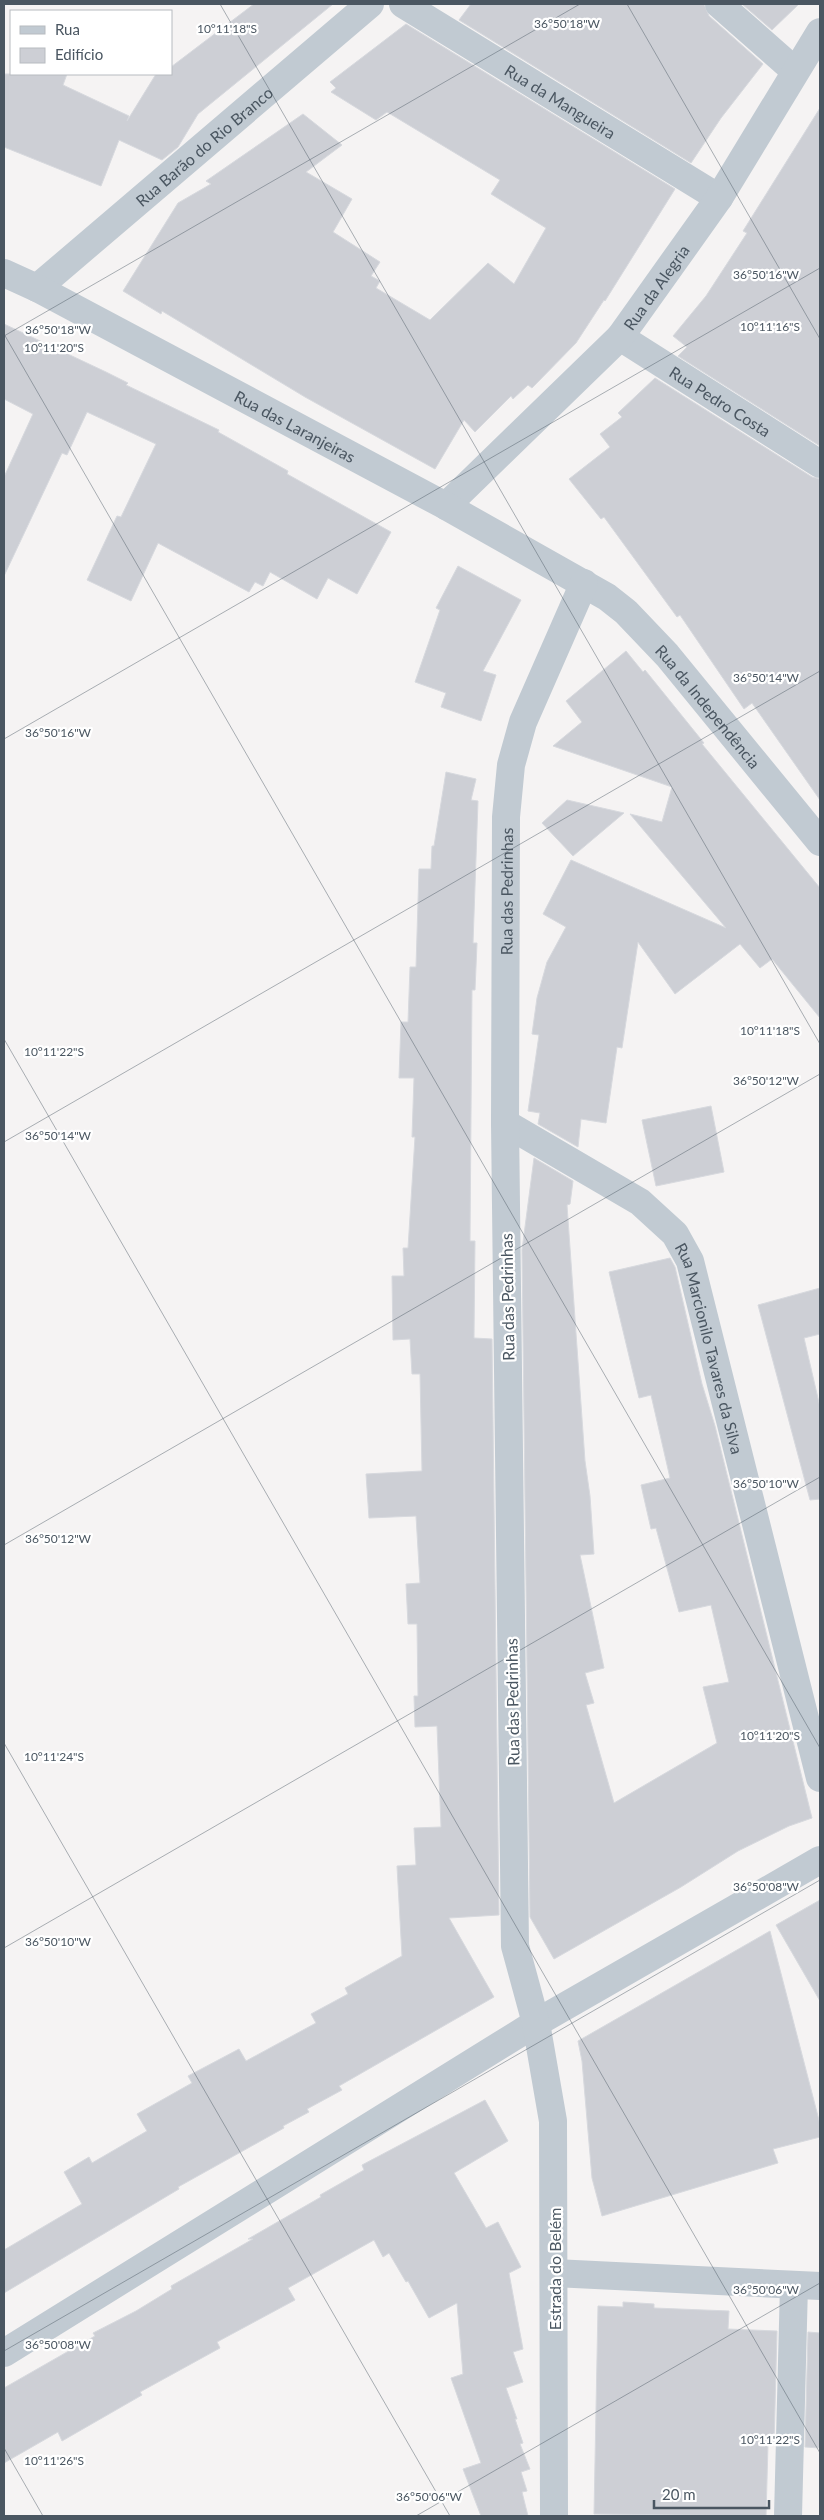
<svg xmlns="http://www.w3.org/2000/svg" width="824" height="2520" font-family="Lato,sans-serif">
	<rect width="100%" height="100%" fill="#f5f3f3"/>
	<path fill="#cdcfd5" stroke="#d7d9de" d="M254,4h79l-135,110 -20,33 -16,13 -43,-20 -18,46 -97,-39v-73h63l-4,11 66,31 -2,5 29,-47h15v-7z
		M471,4h233l5,12 54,48 -42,54 -30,45 -232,-143z
		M742,4h57l-27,26z
		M406,24l269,165 -70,112 -1,-1 -28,43 -44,45 -4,-3 -15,14 -2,-3 -36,36 -11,-12 -29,49 -130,-72 -143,-86 -1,3 -38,-23 55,-88 33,-19 -5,-3 97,-67 39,31 -36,27 46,27 -19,33 47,30 -9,14 9,5 -4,7 54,32 58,-57 26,21 32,-56 -55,-34 9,-14 -113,-68 -11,8 -45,-28 5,-4 -6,-6z
		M820,108v338l-142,-90 9,-9 -14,-11 33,-40 41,-63 -4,-2z
		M4,324l102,48 22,11 -2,2 93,45 -1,2 70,39 -1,3 104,58 -34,62 -29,-16 -11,21 -47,-27 -7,14 -8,-4 -6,10 -91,-49 -27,58 -44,-21 30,-64 4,1 35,-73 -69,-32 -20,43 -5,-2 -58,123v-99l29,-63 -29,-15z
		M655,378l157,99 8,2v321l-68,-97 -8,6 -64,-94 -3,2 -73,-100 -3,2 -32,-40 41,-32 -10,-13 22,-17 -4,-4z
		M458,566l63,34 -38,71 13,4 -15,46 -40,-14 5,-14 -31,-11 25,-72 -4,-2z
		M626,651l17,21 2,-2 59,73 -2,1 118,144v130l-48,-59 -12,9 -20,-24 -65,50 -37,-52 -16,106 -5,-1 -11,76 -25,-4 -3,28 -40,-23 2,-11 -12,-2 11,-76 -7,-1 5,-36 10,-36 19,-35 -23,-13 28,-54 155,68 -96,-114 32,8 10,-35 -119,-41 29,-24 -16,-21z
		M446,772l30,7 -5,21 7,1 -5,142h4l-2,47h-3l-2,251h5l-1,97 18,1 7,576 -50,3 45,79 -155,89 3,4 -35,19 2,3 -26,14 1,2 -106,59 1,2 -175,104v-43l78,-46 -18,-32 25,-15 3,6 55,-32 -10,-17 55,-31 -4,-7 51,-27 7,12 70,-38 -5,-9 37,-20 -3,-6 57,-32 -5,-90 19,-1 -2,-37 27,-1 -4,-101 -22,1 -1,-31h4l-1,-72h-9l-2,-40 14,-1 -4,-67 -47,2 -3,-44 56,-3 -2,-97h-8l-2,-35 -17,1 -1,-64h12l-1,-28h5l7,-111h-3l2,-59h-15l2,-56h7l2,-55h6l3,-98h12l1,-23h2z
		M567,800l57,13 -51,43 -31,-33z
		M711,1106l13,66 -68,14 -14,-66z
		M534,1158l39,23 -3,23 -3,1 18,256 5,35 4,58 -14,1 24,113 -19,5 9,30 -8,2 28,98 103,-60 -14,-56 26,-5 -18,-77 -32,7 -23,-84 -5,1 -10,-44 29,-7 -19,-83 -12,3 -30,-126 61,-14 5,9 27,117 13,42 97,392 -23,8 -51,25 -57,36 -127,72 -24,-42 -8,-667z
		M820,1288v46l-16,4 16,69v92l-10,1 -52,-195z
		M820,1900v101l-44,-76z
		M770,1931l50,193v13l-47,12 5,14 -176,53 -10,-38 -10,-117 -4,-20z
		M485,2100l23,41 -54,32 32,55 12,-6 23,45 -12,6 14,76 -10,3 10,30 -17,6 11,31h-2l8,24 -3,1 10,25 -9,3 6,19 -5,1 6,24h-47l-18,-47 18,-6 -30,-85 12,-4 -6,-71 -28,15 -21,-37 -2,1 -17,-29 -6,4 -9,-17 -86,48 7,12 -78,42 3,6 -80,44 2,3 -80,46 -4,-9 -54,31v-75l91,-52 -2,-3 43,-22 36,-22 -1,-3 82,-47h-5l73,-42 -1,-2 44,-25 -2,-5z
		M623,2302l31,2v4l75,3 -1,18 49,2 -3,113h-6l-2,72 -172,-2 4,-208 25,1z
		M808,2332l12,1v115l-15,-1z"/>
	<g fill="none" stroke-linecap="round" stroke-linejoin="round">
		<g stroke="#c1cad2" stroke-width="28">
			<path id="s1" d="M403,4l316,194"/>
			<path d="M719,4l76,67"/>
			<path id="s2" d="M37,288l333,-284"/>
			<path id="s3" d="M620,337l200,127"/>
			<path id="s4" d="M446,506l174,-169 99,-139 101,-166"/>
			<path id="s5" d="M505,1123l135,79 35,32 15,27 130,517"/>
			<path d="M554,2273l266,13"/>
			<path d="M4,2353l532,-330"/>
			<path d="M788,2516l6,-231"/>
		</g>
		<g stroke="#c1cad2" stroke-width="28">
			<path id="s6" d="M4,273l33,15 409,218 161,91 19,15 41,43 153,187"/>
			<path d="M536,2023l284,-163"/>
			<path id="s7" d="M554,2516l-1,-395 -17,-98 -21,-77 -10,-823 1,-306 5,-52 12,-43 61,-139"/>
		</g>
	</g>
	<path fill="none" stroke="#4a5661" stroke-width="1" stroke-opacity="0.45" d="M220,4l600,1040M627,4l193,335M4,334l816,1414M4,336l576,-332M4,739l816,-471M4,1039l816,1414M4,1142l816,-471M4,1545l816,-471M4,1743l446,773M4,1948l816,-471M4,2351l816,-471M4,2448l39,68M416,2516l404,-233"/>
	<g text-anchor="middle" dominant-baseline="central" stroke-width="4.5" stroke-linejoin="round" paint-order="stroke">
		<g font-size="16" fill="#4a5661" stroke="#fff">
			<text stroke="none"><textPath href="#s1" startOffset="185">Rua da Mangueira</textPath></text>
			<text stroke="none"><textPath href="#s2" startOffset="219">Rua Barão do Rio Branco</textPath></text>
			<text stroke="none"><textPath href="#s4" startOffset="304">Rua da Alegria</textPath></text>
			<text stroke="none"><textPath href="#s3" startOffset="119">Rua Pedro Costa</textPath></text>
			<text stroke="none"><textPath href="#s6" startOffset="329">Rua das Laranjeiras</textPath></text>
			<text stroke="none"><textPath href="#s6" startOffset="834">Rua da Independência</textPath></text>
			<text stroke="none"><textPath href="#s7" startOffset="1629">Rua das Pedrinhas</textPath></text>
			<text transform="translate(507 1297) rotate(-91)">Rua das Pedrinhas</text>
			<text stroke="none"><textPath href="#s5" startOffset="324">Rua Marcionilo Tavares da Silva</textPath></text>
			<text transform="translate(512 1702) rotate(-91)">Rua das Pedrinhas</text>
			<text transform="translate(554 2269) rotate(-90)">Estrada do Belém</text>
		</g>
	</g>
	<g font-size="12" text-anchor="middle" fill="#4a5661" stroke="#fff" stroke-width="4.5" stroke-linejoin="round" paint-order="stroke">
		<text x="567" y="28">36°50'18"W</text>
		<text x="227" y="33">10°11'18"S</text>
		<text x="766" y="279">36°50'16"W</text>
		<text x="770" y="331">10°11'16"S</text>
		<text x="58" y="334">36°50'18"W</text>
		<text x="54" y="352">10°11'20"S</text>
		<text x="766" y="682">36°50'14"W</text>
		<text x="58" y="737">36°50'16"W</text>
		<text x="770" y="1035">10°11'18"S</text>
		<text x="54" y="1056">10°11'22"S</text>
		<text x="766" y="1085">36°50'12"W</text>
		<text x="58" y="1140">36°50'14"W</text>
		<text x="766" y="1488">36°50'10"W</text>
		<text x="58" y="1543">36°50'12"W</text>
		<text x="770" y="1740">10°11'20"S</text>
		<text x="54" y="1761">10°11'24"S</text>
		<text x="766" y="1891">36°50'08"W</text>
		<text x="58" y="1946">36°50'10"W</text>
		<text x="766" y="2294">36°50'06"W</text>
		<text x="58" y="2349">36°50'08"W</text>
		<text x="770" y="2444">10°11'22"S</text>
		<text x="54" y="2465">10°11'26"S</text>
		<text x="429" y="2501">36°50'06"W</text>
	</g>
	<rect width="824" height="2520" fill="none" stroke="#4a5661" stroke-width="10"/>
	<rect x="10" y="10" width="162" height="65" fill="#ffffff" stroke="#b7bbc0"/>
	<rect x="20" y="26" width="25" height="8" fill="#c1cad2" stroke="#b7bbc0"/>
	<text x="55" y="35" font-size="15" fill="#4a5661">Rua</text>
	<rect x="20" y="48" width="25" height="15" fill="#cdcfd5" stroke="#b7bbc0"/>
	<text x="55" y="60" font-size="15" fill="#4a5661">Edifício</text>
	<path d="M654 2500v8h115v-8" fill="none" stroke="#4a5661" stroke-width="2.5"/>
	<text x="662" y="2500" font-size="15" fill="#4a5661" stroke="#ffffff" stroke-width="4" paint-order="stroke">20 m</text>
</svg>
